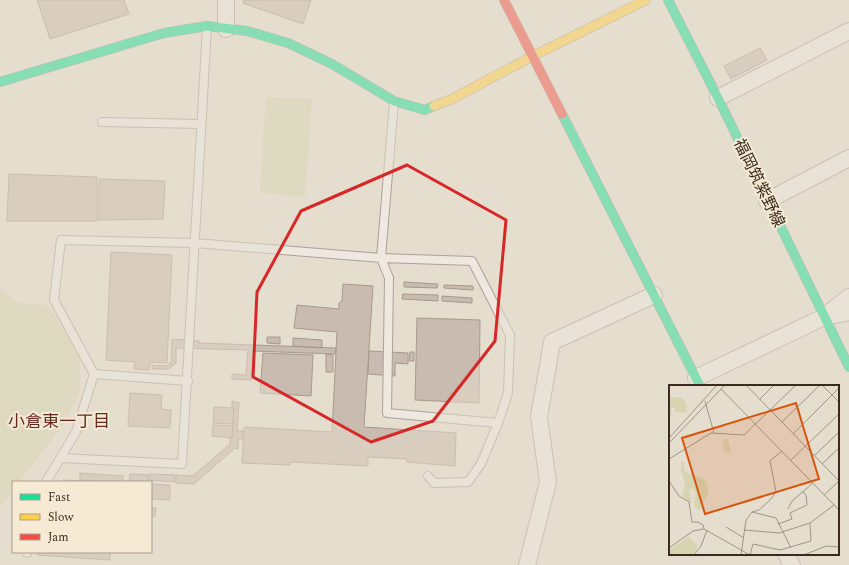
<svg xmlns="http://www.w3.org/2000/svg" width="849" height="565" font-family="Spectral,'Noto Sans JP',serif">
	<rect width="100%" height="100%" fill="#e5ddce"/>
	<path fill="#d6d4b1" d="M266,97l46,2 -7,98 -45,-4z
		M0,288l18,15 29,2 33,48v38l-18,36 -43,55h-6v8l-13,17z"/>
	<path fill="#c9bbaf" stroke="#a6998d" d="M37,0h87l5,14 -79,25z
		M244,0h67l-8,24 -60,-21z
		M760,48l7,12 -36,19 -7,-13z
		M9,174l88,3v44h-90z
		M99,179l66,2 -2,38 -64,1z
		M111,252l61,3 -5,108 -17,-1 -1,8 -15,-1 1,-7 -29,-2z
		M404,282l34,2 -1,4 -33,-1z
		M343,284l30,2 -9,141 92,6 -1,33 -48,-4v-3l-39,-2v9l-78,-4v3l-48,-2 2,-36 88,5 5,-100 -43,-4 3,-23 42,4v-6l3,-2z
		M444,285l29,1v4l-29,-2z
		M403,294l35,1v6l-36,-2z
		M442,296l30,2v5l-30,-2z
		M417,318l63,2 -1,83 -64,-3z
		M267,337h13v7l-13,-1z
		M293,338l29,2v8l-29,-2z
		M172,339l27,2v2l137,5 -1,6 -82,-3 -2,29 -19,-1v-5l14,1 2,-25 -72,-2v15l-8,6h-16v-4l15,1 4,-4z
		M369,351l39,2v11l-13,-1v13l-27,-2z
		M410,352h4v9h-5z
		M263,353l50,2 -2,41 -51,-3z
		M326,354l7,1v17h-7z
		M130,393l32,2 -1,14 10,1 -1,18 -42,-2z
		M232,401l7,2 -2,28h7l-1,8h-5v10l-3,-1 -41,36 -18,-1v-8l17,1 37,-32v-7l2,1 2,-30h-2z
		M214,407l20,1 -1,16 -20,-1z
		M213,425l20,1 -1,12 -20,-2z
		M80,473l43,3v6l-43,-2z
		M130,474l18,1v7h-19z
		M149,474l26,1v7l-26,-2z
		M63,480l44,2h-44z
		M151,484l19,1v15l-19,-1z
		M151,508h5l-1,8h-4z
		M37,552h73v8l-73,-5z"/>
	<g fill="none" stroke-linecap="round" stroke-linejoin="round">
		<defs>
			<path id="lane" d="M102,122l99,2
				M381,258l91,3 38,74 -2,58 -10,30 -111,-10 2,-135z
				M94,374l94,7
				M61,458l121,6 25,-437
				M428,476l6,7 34,-1 13,-18 17,-41
				M46,482l30,-50 18,-58 -40,-74 7,-60 134,3 186,15 13,-156
				M27,553l1,-1"/>
			<path id="street" d="M226,29v-29
				M718,98l131,-67
				M767,201l82,-43
				M825,316l24,-19
				M696,378l128,-61 25,-5
				M786,554l6,11
				M527,565l21,-83 -9,-65 13,-75 102,-47"/>
			<path id="fast" d="M668,0l50,98 131,269
				M0,82l164,-49 43,-7 40,5 41,12 44,21 62,37 31,9 9,-4
				M562,114l138,272"/>
			<path id="slow" d="M434,106l18,-7 81,-43 113,-56"/>
			<path id="jam" d="M504,0l58,114"/>
		</defs>
		<use href="#lane" stroke="#aaa297" stroke-width="10"/>
		<use href="#street" stroke="#aaa297" stroke-width="18"/>
		<use href="#fast" stroke="#9a9287" stroke-width="10"/>
		<use href="#slow" stroke="#9a9287" stroke-width="10"/>
		<use href="#jam" stroke="#9a9287" stroke-width="10"/>
		<use href="#lane" stroke="#eee8e0" stroke-width="8"/>
		<use href="#street" stroke="#eee8e0" stroke-width="16"/>
		<use href="#fast" stroke="#16e098" stroke-width="9"/>
		<use href="#slow" stroke="#ffcf43" stroke-width="9"/>
		<use href="#jam" stroke="#f24e42" stroke-width="9"/>
	</g>
	<path d="M0 0H849V565H0ZM407,165l99,55 -11,121 -62,80 -62,21 -118,-65 4,-85 44,-81z" fill="#e5ddce" fill-opacity=".55" fill-rule="evenodd"/>
	<path fill="none" stroke="#d62828" stroke-width="3" stroke-linejoin="round" d="M407,165l99,55 -11,121 -62,80 -62,21 -118,-65 4,-85 44,-81z"/>
	<g text-anchor="middle" dominant-baseline="central" stroke-width="4" stroke-linejoin="round" paint-order="stroke">
		<g font-size="16" fill="#3a2a1f" stroke="#f6ead5">
			<text transform="translate(759 183) rotate(64)">福岡筑紫野線</text>
		</g>
		<g font-size="17" fill="#662a1f" stroke="#f6ead5">
			<text x="59" y="422">小倉東一丁目</text>
		</g>
	</g>
	<g transform="translate(669 385)">
		<rect width="170" height="170" fill="#e5ddce"/>
		<path d="M4,12l10,1 3,6 1,9 -12,-1v-4l-4,-1 1,7 -3,2v-17zM59,54l3,13 -6,1 -3,-13zM13,76h2v8l5,5 12,3 6,5 1,11 -9,18 -5,-6 2,-12 -3,-4h-4l3,15 -10,-8 3,-11 -4,-16zM20,152l9,9 -5,9h-24v-5z" fill="#d6d4b1"/>
		<path fill="none" stroke="#a19588" stroke-width="1" d="M77,0l93,96M153,0l17,17M52,4l118,121M91,14l14,-14M36,16l9,32M113,37l38,-37M124,49l46,-46M0,53l48,-53M0,58l56,-58M145,71l25,-24M0,74l42,-26 33,2 52,-50M122,75l48,-46M153,79l17,-16M0,96l10,15 10,6 3,20h6l5,3 1,4M155,110l15,-14M119,124l4,-8 21,-18M83,127l24,6 15,30M109,139l14,-5 -2,-6 17,-8 -1,-10 -4,-4M57,142l18,11M75,145l35,3 31,-10 24,-18M0,163l24,-17 11,-2 46,26M25,170l7,-9 6,-16M72,170l5,-35 6,-8 7,-2 12,-11 5,-7 -6,-31 12,-10M81,170l3,-11 27,6 31,-9 -1,-18M135,170l22,-9 13,1"/>
		<path fill="#d7540e" fill-opacity="0.15" stroke="#d7540e" stroke-width="2" d="M127,18l23,76 -114,35 -23,-76z"/>
		<rect width="170" height="170" fill="none" stroke="#3a2a1f" stroke-width="2"/>
	</g>
	<rect x="12" y="481" width="140" height="72" fill="#f6ead5" stroke="#ab9d8c"/>
	<rect x="20" y="494" width="20" height="6" fill="#16e098" stroke="#ab9d8c"/>
	<text x="48" y="501" font-size="12" fill="#3a2a1f">Fast</text>
	<rect x="20" y="514" width="20" height="6" fill="#ffcf43" stroke="#ab9d8c"/>
	<text x="48" y="521" font-size="12" fill="#3a2a1f">Slow</text>
	<rect x="20" y="534" width="20" height="6" fill="#f24e42" stroke="#ab9d8c"/>
	<text x="48" y="541" font-size="12" fill="#3a2a1f">Jam</text>
</svg>
